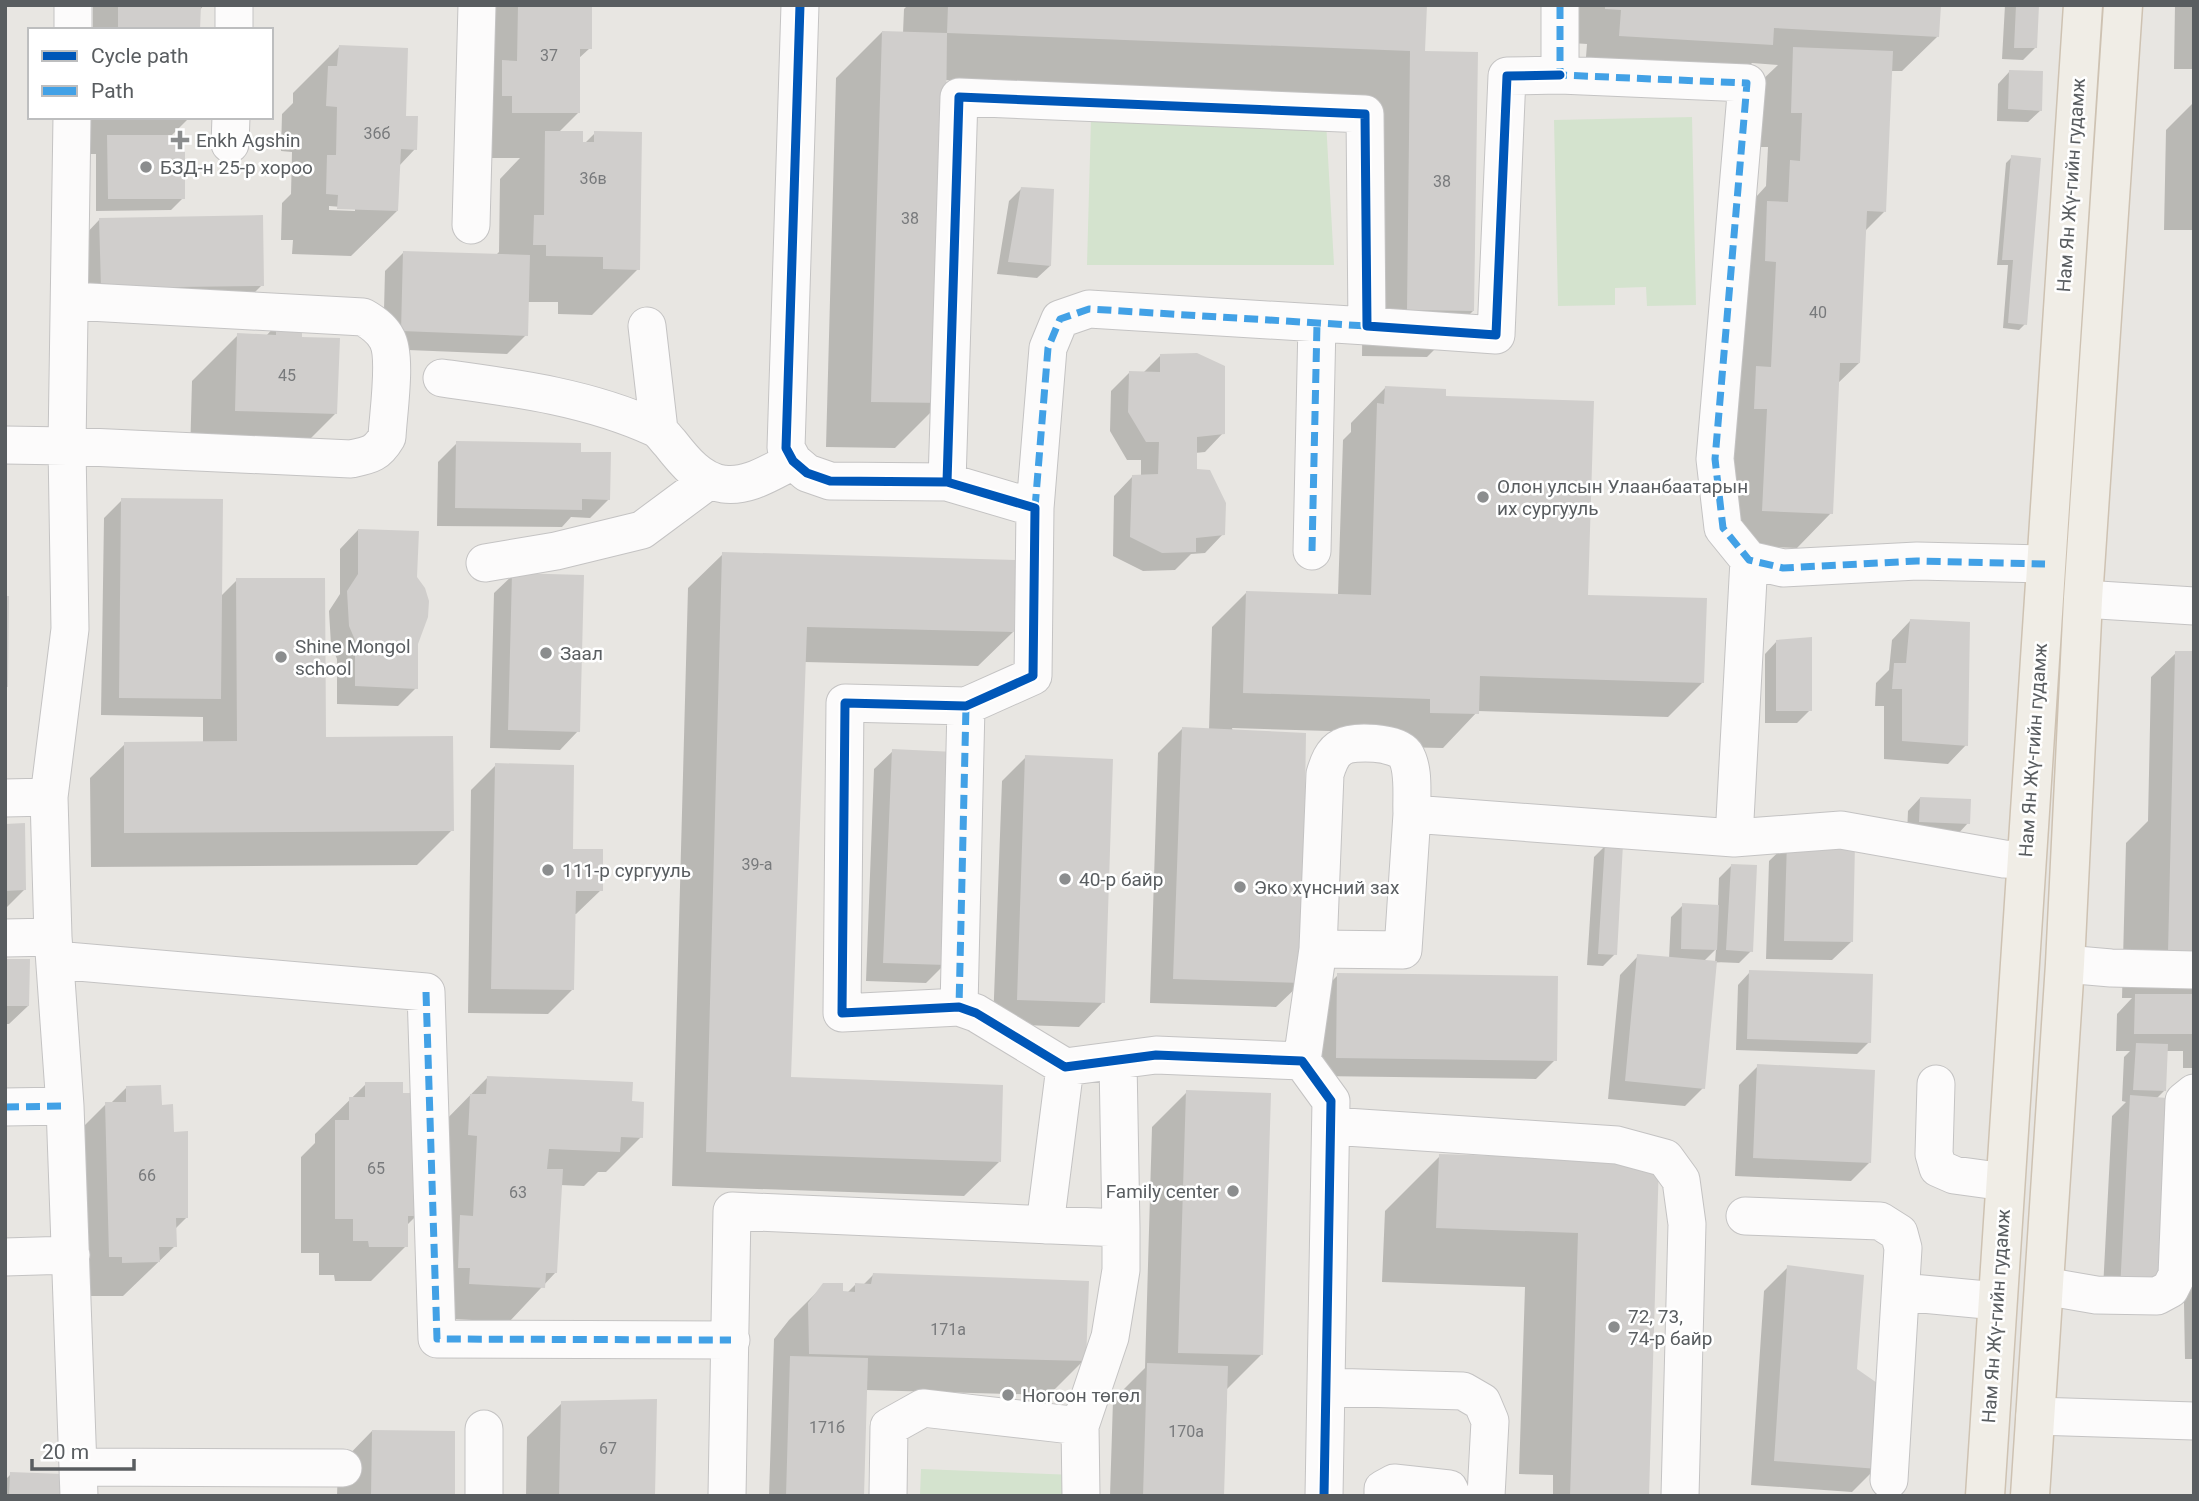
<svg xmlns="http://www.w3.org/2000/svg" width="2199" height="1501" font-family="Roboto,sans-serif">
	<rect width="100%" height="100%" fill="#e8e6e2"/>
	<path fill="#d4e3ce" d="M1692,117l4,188 -49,1 -1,-19 -31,1v17l-57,1 -4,-186z
		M1091,119l235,2 8,144h-247z
		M921,1469l154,6 -1,21h-154z"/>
	<path fill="#0003" fill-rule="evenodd" d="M93,5h111l-5,6v19h-106z
		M463,5h117l10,43 -12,11v54l-20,20 27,10 10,-10 43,136 -46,46 -34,-1v-12h-31l-1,33 -19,19 -124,-5 2,-78 19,-19 91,4 4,-4 1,-73 20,-21h-53z
		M908,5h517l-2,48 50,258 -46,46 -65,-1 3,-259 -421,-17 -3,322 -46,46 -69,-1 10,-369 46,-46 21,1 1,-24z
		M1573,5h366l-2,32 -35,34h-12l-6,141 -20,20 -5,131 -22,21 -6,129 -34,35 -69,-3 5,-308 22,-22 1,-18 10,-11 2,-39h-11l2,-64 19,-18 -26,-2 -15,16 -152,-9 2,-26 -16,-1z
		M2005,5h32l-1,42 -13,13 -21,-1z
		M2175,5h19v64h-20z
		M339,47l65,71 11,31 -16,17 -2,45 -46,45 -59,-2 1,-14h-12l1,-37 9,-9 1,-42 -11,-1 1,-37 11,-11v-10zM329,206l26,2v3l-26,-1z
		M2010,71l31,39 -13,12 -31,-1 1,-37z
		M2194,102v128h-30l2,-100z
		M85,117h105l-20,20 13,61 -12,12 -75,1v-57h-12z
		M2012,157l13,167 -6,6 -16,-2 5,-63h-11l9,-102z
		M1022,188l28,78 -13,12 -40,-4 12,-73z
		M100,219l162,66 -18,18 -161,3 -1,-68z
		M276,325l24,14 36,74 -46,46 -100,-3 2,-75 46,-46 28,1z
		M1161,355l62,78 -18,19 -10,1 1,18 27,63 -18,19 -14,1 -16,16 -32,1 -30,-15 1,-60 18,-19h9v-17h-14l-17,-29 1,-40 18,-18h14z
		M1385,388l59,10 142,198 117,86 -35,35 -190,-6 -35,37 -47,-1v-14l-164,-5 69,255 -25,24 -126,-4 8,-250 24,-24 27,1 3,-103 35,-35 91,3 5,-155 8,-8v-9z
		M457,443l122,10 30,46 -19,19 -19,-1 -9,10 -125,-1 1,-64z
		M122,500l98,97 17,-17 87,159 128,91 -35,35 -326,2 -1,-89 35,-34 78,-1v-26l-102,-2 3,-197z
		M358,530l58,114v44l-18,18 -61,-2v-45l-6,-14 -2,-34 11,-17v-45z
		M723,554l290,78 -35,34 -174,-4 -14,417 209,83 -35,34 -292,-10 16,-598z
		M513,575l65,156 -18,19 -70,-2 4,-155z
		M1910,621l56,124 -18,19 -64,-5v-53h-9l1,-23 13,-13 3,-30z
		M1777,641l33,69 -13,13h-32v-69z
		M2176,653h18v415h-11v-17h-17l-2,40 -8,8v192l-54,17 10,-192 14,-14 -4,-1 2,-44 6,-6h-14l1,-37 15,-16h-10l4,-155 22,-22 3,-144z
		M893,751l51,214 -18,18 -60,-2 8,-212z
		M1026,757l77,245 -24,25 -86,-3 9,-243z
		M496,765l75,86 30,39 -25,24h-2l-1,75 -25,25 -80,-1 3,-223z
		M1920,798l48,25 -12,13 -49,-2 1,-23z
		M5,825l20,64 -20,20z
		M1788,843l63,99 -19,18 -66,-1 3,-98z
		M1606,845l9,109 -12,12 -16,-1 7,-108z
		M1732,865l19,86 -12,12 -24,-1 -12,126 -18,18 -77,-7 12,-124 18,-19 31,3 2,-42 12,-12 35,1 1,-28zM1716,949l-1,14 -12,-1z
		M5,960l23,46 -19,18h-4z
		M1750,972l119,70 -12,12 -121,-4 2,-65z
		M1338,975l217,85 -19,19 -218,-3 1,-82z
		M1758,1066l112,96 -19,19 -116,-5 4,-91z
		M488,1077l142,26 11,34 -35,35h-8l-14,14 -24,-1 -4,87 -47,50 -74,-4 1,-188z
		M366,1084l50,132 -10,10v20l-35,35h-36l-1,-6h-15v-22h-18v-96l14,-14v-9z
		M126,1088l46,46 15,83 -12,12v17l-52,50h-35l-17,-157 35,-35h4z
		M1187,1092l75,262 -35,35 -4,107h-113l3,-96 32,-32 7,-241z
		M2194,1123v236h-9l-4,-223z
		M1440,1156l217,7 -10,333h-94v-21l-34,-1 6,-187 -143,-5 3,-71z
		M1788,1267l67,103 21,98 -24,24 -101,-7 13,-194z
		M874,1274l210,86 -35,35 -183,-5 -3,106h-94l5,-157 15,-19 35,-35 23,8 8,-8h8z
		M562,1403l92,93h-128l1,-59z
		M372,1431l81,65h-116l1,-30z
		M11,1474l50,22h-56v-16z"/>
	<path fill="#d0cecc" d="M118,5h83l-1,25h-82z
		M518,5l74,1v43h-12v64h-68v-17h-10v-36l15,1z
		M948,5h479l-2,46 53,1 -4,259 -67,-1 3,-259 -463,-18z
		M1605,5h336l-2,32 -165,-9 -1,17 -154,-9 2,-26 -16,-1z
		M2016,5h23l-2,43h-23z
		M882,31l65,2 -4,370 -72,-1z
		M339,45l69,3 -2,68h12l-1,34 -16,-1 -3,62 -61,-2 1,-14 -12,-1 1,-39h9l1,-48 -11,-1 2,-40h9z
		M1793,47l100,4 -7,161 -19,-1 -7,152h-20l-7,151 -71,-3 5,-102h-13l2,-43 15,1 5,-105 -11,-1 2,-60 21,1 2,-42 10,1 2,-48h-11z
		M2009,70l34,1 -1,40 -34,-2z
		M545,131h38v11h11v-11l48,1 -2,138 -37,-1v-12l-57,-1v-11h-13l1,-30h10z
		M107,135h78v64h-77z
		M2011,155l30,3 -14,167 -19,-2 5,-63h-11z
		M1021,187l33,2 -3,77 -43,-4z
		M263,215l1,71 -163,2 -2,-70z
		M403,251l127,4 -2,81 -127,-5z
		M276,323l26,1v13l38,1 -3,76 -102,-3 2,-78 39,2z
		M1197,353l28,13v68l-28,3v32l13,1 16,33 -1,32 -29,3v14l-34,1 -32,-16 2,-62 26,-1 1,-32h-13l-18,-30 1,-41 31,1v-18z
		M1385,386l61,3v7l148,5 -6,194 119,3 -3,85 -224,-7 -1,38 -49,-1v-14l-187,-6 3,-102 125,4 6,-192 7,1z
		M456,441l125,2v9h30l-1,48 -28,-1v11l-127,-2z
		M121,498l102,1 -2,200 -102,-1z
		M358,529l61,2 -2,46 8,11 4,13 -1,16 -10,27v45l-63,-3v-46l-6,-14 -2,-35 11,-17z
		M722,552l294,8 -2,72 -207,-5 -16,450 212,8 -2,77 -295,-10z
		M512,573l72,2 -4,157 -72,-2z
		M236,578h89l1,159 127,-1 1,95 -330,2v-91l113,-1z
		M5,596h4l-1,91h-3z
		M1910,619l60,3 -2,124 -66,-5v-52h-10l2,-26h12z
		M1812,637v74h-36v-71z
		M2175,651h19v303l-26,-1z
		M1182,727l124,6 -4,250 -129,-4z
		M892,749l63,3 -9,213 -63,-2z
		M1025,755l88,4 -8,244 -88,-3z
		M495,763l79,2 -1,84h30v42h-27l-2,99 -83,-1z
		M1920,797l51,2 -1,25 -51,-2z
		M25,823l1,67 -21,1v-67z
		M1787,841l68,2 -2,99 -69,-1z
		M1605,843l18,1 -6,111 -19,-1z
		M1731,864l26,1 -4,87 -27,-2z
		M1682,903l37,2 -2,45 -36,-1z
		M1637,954l80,7 -12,128 -80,-8z
		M5,959h25l-1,47h-24z
		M1749,970l124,4 -2,69 -124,-4z
		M1337,973l221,3 -1,85 -221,-3z
		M2135,994h59v40h-60z
		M2136,1043l32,1 -2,47 -33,-1z
		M1757,1064l118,6 -4,93 -118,-5z
		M487,1076l146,6 -1,19 12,1 -1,36 -22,-1 -1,15 -71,-3 -2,20h16l-6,104h-11l-1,15 -76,-4 1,-16h-12l2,-53 13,1 4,-80 -9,-1 2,-41h16z
		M365,1082h38v11h14l1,123h-10v31h-39l-1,-6h-15v-22h-18v-99h14v-23h16z
		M161,1085l1,20 11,-1 1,28 14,-1v87h-12l1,29h-18l1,15 -38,1v-6h-13l-4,-155h21v-16z
		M1186,1090l85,3 -8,262 -85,-2z
		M2130,1095l37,3 -10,194 -37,-2z
		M1439,1154l220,7 -10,335h-79l8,-263 -142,-5z
		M1787,1265l77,10 -7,94 23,16 -2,84 -104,-8z
		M873,1273l216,8 -3,80 -277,-7 -1,-51 15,-20h20v8l12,1v-9l16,1z
		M790,1356l78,2 -4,138h-78z
		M1147,1363l81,3 -4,130h-81z
		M657,1399l-2,97h-96l2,-95z
		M372,1430l83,1v65h-84z
		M10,1472l54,2 -1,22h-54z"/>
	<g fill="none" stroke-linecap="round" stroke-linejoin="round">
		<defs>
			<path id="minor" d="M800,5l-14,443 7,13 14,12 23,8 117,1 88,26 -2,168 -67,30 -121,-3 -3,310 117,-6 17,6 89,54 91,-12 146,6 29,40 -7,395
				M1560,5v70l187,8 -32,376 8,69 26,32 34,8 134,-7 128,3
				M73,30v-25
				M234,30v-25
				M72,117l-5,329 3,183 -21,168 4,140 12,169 14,390
				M230,144l1,-27
				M471,225l6,-220
				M647,326l12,104
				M442,378c73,10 145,19 213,50 6,3 10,10 15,15 14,18 30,38 53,41 25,4 49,-13 70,-23
				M5,445l62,1 284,13c19,-4 26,-5 36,-22 1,-22 10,-80 0,-98 -5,-10 -15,-17 -24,-22l-292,-16
				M947,482l12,-385 406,17 2,212 129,9 11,-259 53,-1
				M1035,508l13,-160 12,-29 29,-10 278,17
				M1312,551l5,-228
				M485,563l71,-12 86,-21 66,-49
				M2083,599l111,7
				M5,798l44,-1
				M1734,838l15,-278
				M5,938l48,-1
				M1318,949l7,-175c3,-10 7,-22 17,-27 12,-7 54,-5 63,7 10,15 6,42 7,60
				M55,960l371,32 11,347 294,1
				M2065,964l46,4 83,2
				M959,1007l7,-301
				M1302,1061l16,-112 85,1 9,-136 322,24 107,-8 163,29 22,1
				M1936,1084l-2,70 4,14 16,7 51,7
				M5,1107l60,-1
				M1331,1126l286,19 48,13 16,22 6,44 -7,272
				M1745,1216l135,5 19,12 4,15 -14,232
				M1045,1225l20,-158
				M5,1257l66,-2
				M2044,1286l52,9 61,1 13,-7 7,-14 7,-174 10,-8
				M1901,1292l96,9
				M1326,1387l137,4 19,11 8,19 -4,75
				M2035,1416l159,5
				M484,1429v67
				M78,1467l265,1
				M727,1496l5,-285 389,17 -3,-167
				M888,1496l1,-69 34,-19 157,18
				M1081,1496l-1,-70 30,-89 11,-67v-42
				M1383,1496v-7l11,-6 55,6 3,7"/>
			<path id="major" d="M1985,1496l98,-1491
				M2030,1496l35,-532 18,-365 40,-594"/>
		</defs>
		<use href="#minor" stroke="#c4c3c3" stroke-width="39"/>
		<use href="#major" stroke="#cec2b2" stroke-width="41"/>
		<use href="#minor" stroke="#fcfbfb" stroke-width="37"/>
		<use href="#major" stroke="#f0ede6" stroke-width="38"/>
		<path stroke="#42a1e6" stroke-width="7" stroke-dasharray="14 7" stroke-linecap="butt" d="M1560,5v70l187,8 -32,376 8,69 26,32 34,8 134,-7 128,3
			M1035,508l13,-160 12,-29 29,-10 278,17
			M1312,551l5,-228
			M845,703l121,3 -7,301 -117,6z
			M426,992l11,347 294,1
			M5,1107l60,-1"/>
		<defs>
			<path id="cycleway" d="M800,5l-14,443 7,13 14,12 23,8 117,1 88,26 -2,168 -67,30 -121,-3 -3,310 117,-6 17,6 89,54 91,-12 146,6 29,40 -7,395
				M947,482l12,-385 406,17 2,212 129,9 11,-259 53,-1"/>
		</defs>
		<use href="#cycleway" stroke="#fff" stroke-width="13"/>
		<use href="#cycleway" stroke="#0057b8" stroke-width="9"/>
	</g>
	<g fill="#8b8d8e" stroke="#fff" stroke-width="2.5">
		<path d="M176.5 129.5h7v7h7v7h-7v7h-7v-7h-7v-7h7z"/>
		<circle cx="146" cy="167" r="7"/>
		<circle cx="1483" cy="497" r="7"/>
		<circle cx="546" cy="653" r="7"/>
		<circle cx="281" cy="657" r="7"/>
		<circle cx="548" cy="870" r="7"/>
		<circle cx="1065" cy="879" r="7"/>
		<circle cx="1240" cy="887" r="7"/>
		<circle cx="1233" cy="1191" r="7"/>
		<circle cx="1614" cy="1327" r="7"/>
		<circle cx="1008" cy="1395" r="7"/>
	</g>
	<g text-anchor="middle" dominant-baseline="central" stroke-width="5" stroke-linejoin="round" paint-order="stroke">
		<g font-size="16" fill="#787a7c">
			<text x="549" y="55">37</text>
			<text x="377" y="133">36б</text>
			<text x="593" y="178">36в</text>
			<text x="1442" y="181">38</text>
			<text x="910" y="218">38</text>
			<text x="1818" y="312">40</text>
			<text x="287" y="375">45</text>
			<text x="757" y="864">39-а</text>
			<text x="376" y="1168">65</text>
			<text x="147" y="1175">66</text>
			<text x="518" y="1192">63</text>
			<text x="948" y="1329">171а</text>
			<text x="827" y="1427">171б</text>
			<text x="1186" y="1431">170a</text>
			<text x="608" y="1448">67</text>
		</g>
		<g font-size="19" fill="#595d60" stroke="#fff" text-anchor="start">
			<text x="196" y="140">Enkh Agshin</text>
			<text x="160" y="167">БЗД-н 25-р хороо</text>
			<text x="1497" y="486">Олон улсын Улаанбаатарын<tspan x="1497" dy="22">их сургууль</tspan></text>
			<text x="295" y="646">Shine Mongol<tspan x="295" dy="22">school</tspan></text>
			<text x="560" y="653">Заал</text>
			<text x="562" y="870">111-р сургууль</text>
			<text x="1079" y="879">40-р байр</text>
			<text x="1254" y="887">Эко хүнсний зах</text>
			<text x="1219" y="1191" text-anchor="end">Family center</text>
			<text x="1628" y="1316">72, 73,<tspan x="1628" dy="22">74-р байр</tspan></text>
			<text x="1022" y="1395">Ногоон төгөл</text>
		</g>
		<g font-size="19" fill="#595d60" stroke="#fff">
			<text transform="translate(2071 185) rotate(-86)">Нам Ян Жү-гийн гудамж</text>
			<text transform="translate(2033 750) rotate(-86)">Нам Ян Жү-гийн гудамж</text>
			<text transform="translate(1996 1316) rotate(-86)">Нам Ян Жү-гийн гудамж</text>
		</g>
	</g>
	<rect width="2199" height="1501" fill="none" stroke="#595d60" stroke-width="14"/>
	<rect x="28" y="28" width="245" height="91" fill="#ffffff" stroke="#bdbebf" stroke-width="2"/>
	<rect x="42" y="51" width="35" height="10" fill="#0057b8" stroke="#bdbebf" stroke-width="2"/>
	<text x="91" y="63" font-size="21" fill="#595d60">Cycle path</text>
	<rect x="42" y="86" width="35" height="10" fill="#42a1e6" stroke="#bdbebf" stroke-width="2"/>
	<text x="91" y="98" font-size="21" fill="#595d60">Path</text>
	<path d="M32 1459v10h102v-10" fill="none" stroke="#595d60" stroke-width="3.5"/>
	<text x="42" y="1459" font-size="21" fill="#595d60" stroke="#ffffff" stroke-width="5" paint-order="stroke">20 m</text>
</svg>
